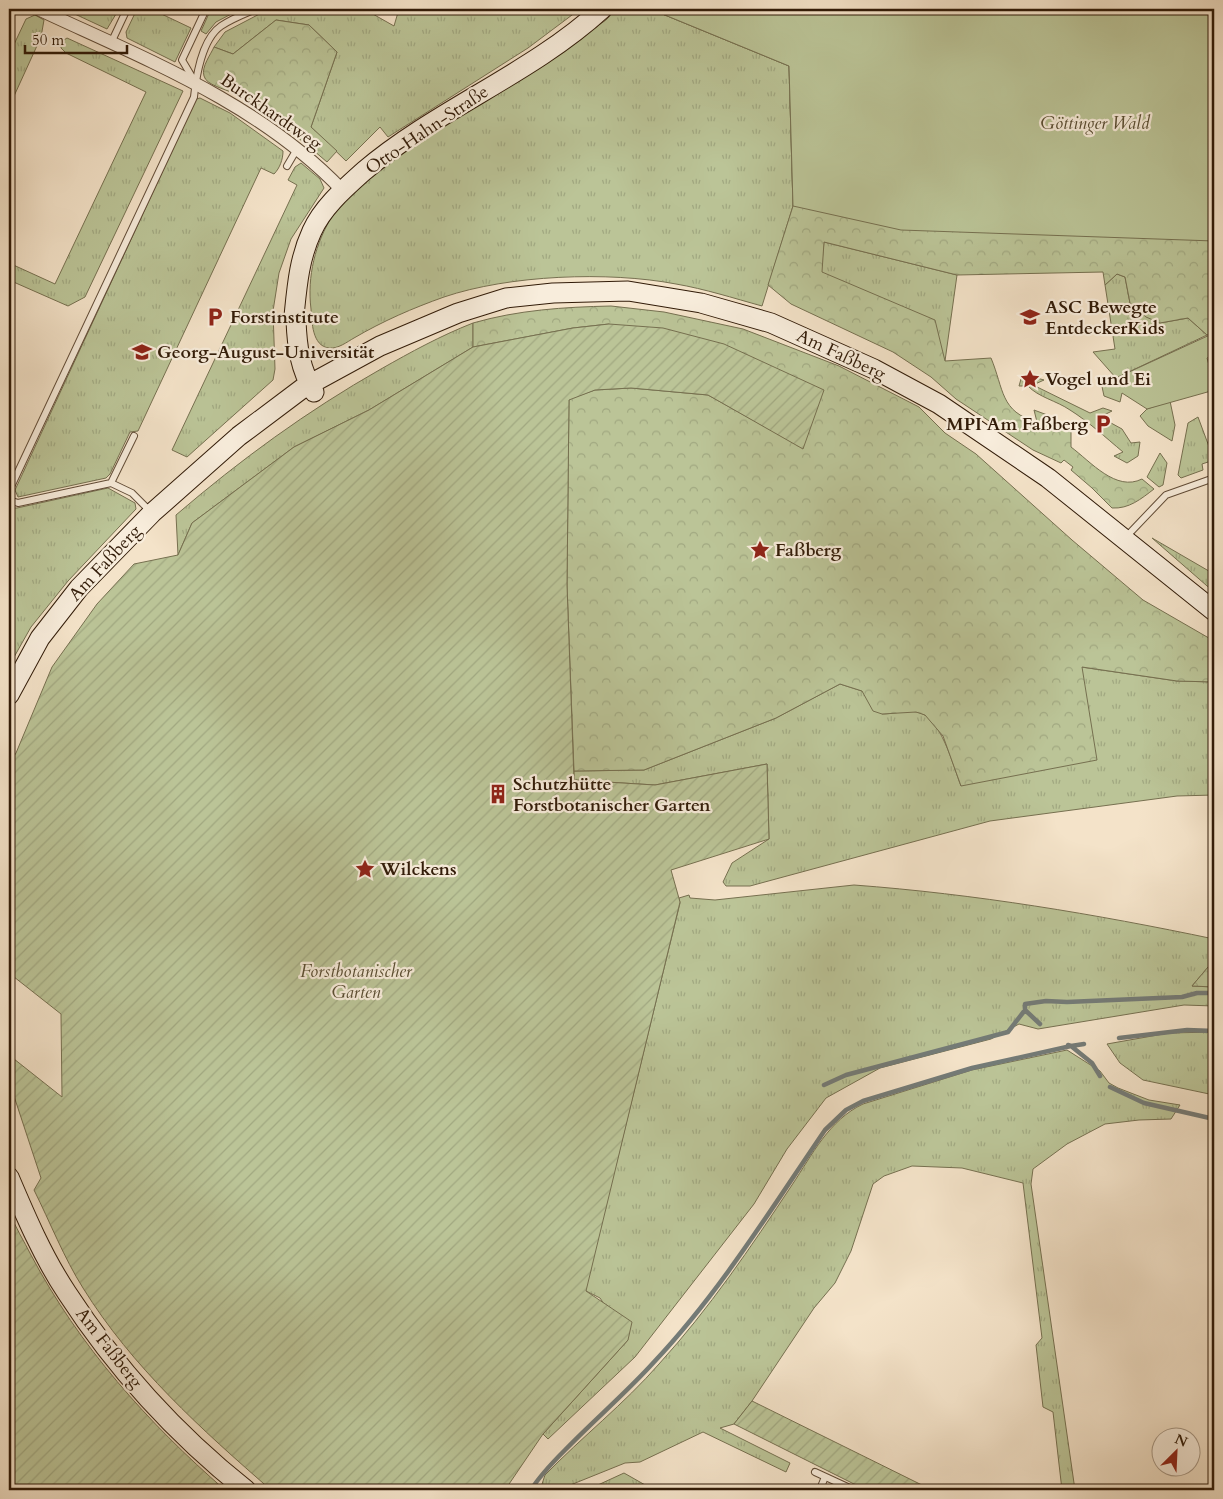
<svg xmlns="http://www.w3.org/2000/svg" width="1223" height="1499" font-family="Cardo,serif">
	<defs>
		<pattern id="grass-tufts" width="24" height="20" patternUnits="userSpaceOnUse" patternTransform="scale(1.25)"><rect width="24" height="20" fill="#bbc497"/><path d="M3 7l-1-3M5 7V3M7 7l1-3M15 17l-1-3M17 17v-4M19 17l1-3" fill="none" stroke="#a1a881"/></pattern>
		<pattern id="forest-crowns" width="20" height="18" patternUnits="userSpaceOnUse" patternTransform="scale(1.25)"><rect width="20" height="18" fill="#bbc497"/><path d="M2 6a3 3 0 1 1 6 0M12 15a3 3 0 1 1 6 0" fill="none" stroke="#a1a881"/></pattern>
		<pattern id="garden-furrows" width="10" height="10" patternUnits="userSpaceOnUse" patternTransform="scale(1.25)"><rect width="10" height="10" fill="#bbc497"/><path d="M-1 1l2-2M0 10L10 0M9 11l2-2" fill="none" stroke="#a1a881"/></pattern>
	</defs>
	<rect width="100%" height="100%" fill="#f4e3c9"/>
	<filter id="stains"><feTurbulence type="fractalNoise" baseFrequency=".004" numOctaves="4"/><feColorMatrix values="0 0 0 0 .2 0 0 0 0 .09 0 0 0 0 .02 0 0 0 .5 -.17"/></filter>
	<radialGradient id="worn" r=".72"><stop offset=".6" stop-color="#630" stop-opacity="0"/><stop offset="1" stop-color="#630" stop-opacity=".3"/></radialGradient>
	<path fill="url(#grass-tufts)" stroke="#767050" d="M64,9h55l-12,20z
		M137,9h14l40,19 -16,34 -48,-24 -1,-6z
		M211,9h30l-25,13 -10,12 -5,-3z
		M269,9h95l30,17 5,-17h181l-52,39 -140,89 -8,-10 -34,34 -35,-34 26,-75 -28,-27 -33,-5 -43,34 -19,-7 11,-15z
		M617,9h42l1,4 129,53 4,140 -31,100c-29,-8 -57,-17 -86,-22 -68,-13 -167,-9 -232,13 -31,11 -61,24 -90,41 -7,4 -16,11 -25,10 -17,-2 -17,-26 -18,-39 -4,-32 4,-66 22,-94 33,-50 113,-90 164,-122 38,-23 73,-48 109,-73z
		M35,15l9,5 -3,17 -32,70v-52l17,-36z
		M67,38l116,53 -98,206 -17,9 -59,-26v-17l46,21 91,-192 -80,-39 -5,-5v-6z
		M200,98l30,15 53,38c0,8 -3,17 -9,23l-13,-6 -123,263 -8,1 -20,42 -4,4 -88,19 -3,-7 181,-391z
		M301,163l19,16 4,9 -33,51 -12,34 -6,38 2,58 -2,11 -86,77 -15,-7 125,-265 -9,-5 7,-13z
		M824,242l133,33 -12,86 -124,-89z
		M1117,274l8,3 5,26 30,20 28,-5 19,17 -91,43 -23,-26 22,-3 -10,-64z
		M473,323v24l-104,63 -75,37 -102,76 -14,32 -2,-40c64,-55 131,-104 205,-146 30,-17 59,-33 92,-46z
		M1026,375l18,5 -11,5 57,28 13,-5 9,3 -12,6 22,12 9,14 9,-1 -2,14 -11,7 -13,-7 9,-4c-18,-15 -34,-30 -53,-42 -13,-9 -32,-13 -42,-24h-9l2,-7z
		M1170,401l5,24 -3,16 -24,-15 -8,-10 7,-7z
		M1198,417l16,43 -12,4 1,6 -22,8 -3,-3 10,-52z
		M1160,453l7,10 -4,22 -4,2 -12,-10z
		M108,488l27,15 1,6 -68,72 -37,46 -22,39v-158h8z
		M1152,538l62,36v18z
		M1081,667l96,14 37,1v113l-37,1 -187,25 -240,65h-24l-3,-4 9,-19 37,-24 -2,-75 -112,21 -81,-5v-9l70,-1 132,-52 64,-34 22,7 20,23c11,0 24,-4 35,-2 24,4 36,54 44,74z
		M854,885c121,9 241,29 360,54v21l-22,26 22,1v19l-30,-1 -146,24 -19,-5 -28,15 -111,29 -54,30 -39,51 -33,55 -119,153 -87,82 -5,-5 85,-94 -28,-42 -14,-7 -16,-35 46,-91 64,-262 -1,-5 10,-3 1,3 25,2z
		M1214,1032v63l-71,-15 -23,-17 -13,-19 62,-11z
		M1067,1050l33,21 9,12 9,5 31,12 31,5 -9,14 -32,1 -34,4 -38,20 -34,25 -2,15 44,306h-13l-9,-78 -10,-5 -7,-62 6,-7 -19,-155 -61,-15 -50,-2 -28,10 -11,8 -22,67 -16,32 -21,25 -62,93 -18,23 -14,4 70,35 -4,9 -83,-40 -63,30 -15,1 -67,27h-18l5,-15c37,-38 79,-71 114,-111 50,-55 92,-117 133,-179 20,-30 37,-65 71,-81l109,-34z
		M624,1473l30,17h-67z"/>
	<path fill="url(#forest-crowns)" stroke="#767050" d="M659,9h555v324l-7,2 -19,-17 -28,5 -14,-6 -16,-14 -5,-26 -8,-3 -12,11 -2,-13 -146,3 -133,-33 -2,30 113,48 10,41 46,-3c13,31 9,54 46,64l-3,-12 16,6 21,16v15c20,15 45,45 71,32l12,10c-13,10 -25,20 -42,19l-20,-20 -21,-18 2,-3 -9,-7 -3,3 -28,-13 -77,-51 -25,-22 -38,-25 -102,-48 -23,-19 25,-79 -4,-140 -129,-53z
		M276,20l33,5 28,27 -26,75 26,24 -10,11c-29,-25 -60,-50 -94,-69 -8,-4 -27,-8 -29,-17 -3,-9 7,-22 10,-29l19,7z
		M611,306l53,6 79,17 96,37 80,41 26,26 31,21 96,86 71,60 71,41v41l-37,-1 -95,-14 15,93 -136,26 -18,-50 -18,-21 -9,-3 -34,2 -9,-3 -11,-20 -22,-7 -64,34 -132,52 -70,1 -7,-186 2,-186 26,-9 36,-2 77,7 95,53 -194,-124 -36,4 -100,19v-24c45,-13 91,-16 138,-17z
		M1214,960v27l-22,-1z"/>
	<path fill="#bbc497" stroke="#767050" d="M659,9h555v232l-313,-11 -108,-24 -4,-140 -129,-53z
		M1214,333v22l-7,3 7,25 -5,2 2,6 -64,18 -25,-16 -2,9 -16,-6 -3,-14 15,-4z"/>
	<path fill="url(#garden-furrows)" stroke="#767050" d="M609,324l54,4 61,16 100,46 -21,59 -95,-54 -77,-7 -36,2 -26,10 -2,185 7,195 81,5 112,-21 2,75 -98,31 9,32 -94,389 46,31 -4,18 -85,94 -38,56h-234c-69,-60 -139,-123 -188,-202 -19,-30 -33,-66 -49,-98l7,-12 -32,-97v-26l53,42 -1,-83 -52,-41v-209l7,-11 36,-86 45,-63 37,-40 44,-9 14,-32 102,-76 75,-37 104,-63 100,-19z
		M9,1211c6,16 15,30 22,44 48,91 117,168 194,235h-216z
		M752,1401l180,89h-66l-132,-66z"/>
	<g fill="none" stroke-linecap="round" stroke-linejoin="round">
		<path stroke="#747b77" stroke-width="4.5" d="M1040,1024l-15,-14v-6l21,-3 21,1 115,-5 15,-4h17
			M1119,1038l68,-8 27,1
			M1071,1046l21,17 8,13
			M1071,1046l13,-2
			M824,1085l22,-10 162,-43 17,-22
			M1110,1087l34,16 70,16
			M531,1490c9,-15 22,-28 34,-40 29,-30 61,-57 89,-88 66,-70 117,-153 171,-232l21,-20 17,-9 109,-33 99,-22 -3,-1"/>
		<defs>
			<path id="lane" d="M111,43l16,-34
				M195,82l-13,-22 24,-51
				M287,166l10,-17
				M111,483l23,-47
				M9,491l185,-394c2,-20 8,-58 27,-71 10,-7 23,-12 35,-17
				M9,500l9,3 93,-20 21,10 19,19
				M1125,538l41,-43 48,-17
				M815,1472l39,18
				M820,1489l5,-12"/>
			<path id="street" d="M38,9c107,50 221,94 304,181"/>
			<path id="secondary" d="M314,392c-14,-23 -17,-45 -18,-72l-2,-4c3,-30 5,-57 18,-85 11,-24 32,-42 52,-60 73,-62 167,-97 238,-162
				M9,695l31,-57 39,-50 73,-75 87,-77 64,-48 77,-42 78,-33 48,-15 47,-5 75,-2 73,12 70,20 103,46 65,35 109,74 166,133
				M9,1177c17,40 34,80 58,116 48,74 110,142 179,197"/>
		</defs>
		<use href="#lane" stroke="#624d38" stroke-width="8"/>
		<use href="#street" stroke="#624d38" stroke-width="14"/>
		<use href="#secondary" stroke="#311b08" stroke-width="21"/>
		<use href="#lane" stroke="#f8eddc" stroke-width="6"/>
		<use href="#street" stroke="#f8eddc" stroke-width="12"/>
		<use href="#secondary" stroke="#f8eddc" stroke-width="19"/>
	</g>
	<defs>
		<symbol id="parking-bare" viewBox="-9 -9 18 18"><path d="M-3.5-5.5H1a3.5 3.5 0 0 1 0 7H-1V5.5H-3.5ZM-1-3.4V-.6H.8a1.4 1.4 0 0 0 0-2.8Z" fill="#8f2418" stroke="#f8eddc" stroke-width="2.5" paint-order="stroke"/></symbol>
		<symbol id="school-bare" viewBox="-9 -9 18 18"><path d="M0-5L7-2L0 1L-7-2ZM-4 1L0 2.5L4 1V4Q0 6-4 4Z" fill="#8f2418" stroke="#f8eddc" stroke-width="2.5" paint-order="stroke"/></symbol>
		<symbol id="university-bare" viewBox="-9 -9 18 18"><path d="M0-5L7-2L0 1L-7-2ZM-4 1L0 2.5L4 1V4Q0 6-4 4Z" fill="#8f2418" stroke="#f8eddc" stroke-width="2.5" paint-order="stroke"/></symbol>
		<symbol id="sight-bare" viewBox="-9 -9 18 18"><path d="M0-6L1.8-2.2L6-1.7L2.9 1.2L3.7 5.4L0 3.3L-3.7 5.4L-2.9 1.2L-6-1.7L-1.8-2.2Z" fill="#8f2418" stroke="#f8eddc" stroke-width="2.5" paint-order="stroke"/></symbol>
		<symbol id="building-bare" viewBox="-9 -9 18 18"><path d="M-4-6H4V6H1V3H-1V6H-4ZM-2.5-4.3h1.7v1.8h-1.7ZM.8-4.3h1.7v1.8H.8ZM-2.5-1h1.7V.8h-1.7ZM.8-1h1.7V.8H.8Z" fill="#8f2418" stroke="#f8eddc" stroke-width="2.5" paint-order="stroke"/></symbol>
	</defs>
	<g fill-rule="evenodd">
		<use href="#parking-bare" x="201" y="303" width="28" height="28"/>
		<use href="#school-bare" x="1016" y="303" width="28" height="28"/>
		<use href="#university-bare" x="128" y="338" width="28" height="28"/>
		<use href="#sight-bare" x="1016" y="365" width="28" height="28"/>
		<use href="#parking-bare" x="1089" y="410" width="28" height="28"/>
		<use href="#sight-bare" x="746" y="536" width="28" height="28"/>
		<use href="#building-bare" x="484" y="780" width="28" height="28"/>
		<use href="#sight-bare" x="351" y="855" width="28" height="28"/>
	</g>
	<g text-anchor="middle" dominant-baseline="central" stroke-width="4.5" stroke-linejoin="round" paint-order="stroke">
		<g font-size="18" fill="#311b08" stroke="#f8eddc">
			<text transform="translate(271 112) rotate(35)">Burckhardtweg</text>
			<text transform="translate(427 130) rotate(-34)">Otto-Hahn-Straße</text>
			<text transform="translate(841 355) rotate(25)">Am Faßberg</text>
			<text transform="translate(105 563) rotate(-47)">Am Faßberg</text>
			<text transform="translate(109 1348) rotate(52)">Am Faßberg</text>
		</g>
		<g font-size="18" font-style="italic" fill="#5a4e33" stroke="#f8eddc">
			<text x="1095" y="123">Göttinger Wald</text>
			<text x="356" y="971">Forstbotanischer<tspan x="356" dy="21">Garten</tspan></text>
		</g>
		<g font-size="18" font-weight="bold" fill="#311b08" stroke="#f8eddc" text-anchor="start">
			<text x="1045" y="307">ASC Bewegte<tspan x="1045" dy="21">EntdeckerKids</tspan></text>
			<text x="230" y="317">Forstinstitute</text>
			<text x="157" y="352">Georg-August-Universität</text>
			<text x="1045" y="379">Vogel und Ei</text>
			<text x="1088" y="424" text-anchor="end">MPI Am Faßberg</text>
			<text x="775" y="550">Faßberg</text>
			<text x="513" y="784">Schutzhütte<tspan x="513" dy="21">Forstbotanischer Garten</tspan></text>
			<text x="380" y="869">Wilckens</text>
		</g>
	</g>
	<rect width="1223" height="1499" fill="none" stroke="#f4e3c9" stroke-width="30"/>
	<rect x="10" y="10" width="1203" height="1479" fill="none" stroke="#311b08" stroke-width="2.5"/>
	<rect x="15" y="15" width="1193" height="1469" fill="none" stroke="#311b08"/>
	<g transform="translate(1176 1452) rotate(24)"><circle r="24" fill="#f8eddc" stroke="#a89987"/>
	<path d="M0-4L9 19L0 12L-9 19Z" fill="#8f2418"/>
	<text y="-8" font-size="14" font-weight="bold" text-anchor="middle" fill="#311b08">N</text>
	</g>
	<path d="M25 45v8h102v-8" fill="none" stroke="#311b08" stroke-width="2.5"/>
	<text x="32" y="45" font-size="15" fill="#311b08" stroke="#f8eddc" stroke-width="4" paint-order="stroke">50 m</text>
	<rect width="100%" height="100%" filter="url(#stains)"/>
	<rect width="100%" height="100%" fill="url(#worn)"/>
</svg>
